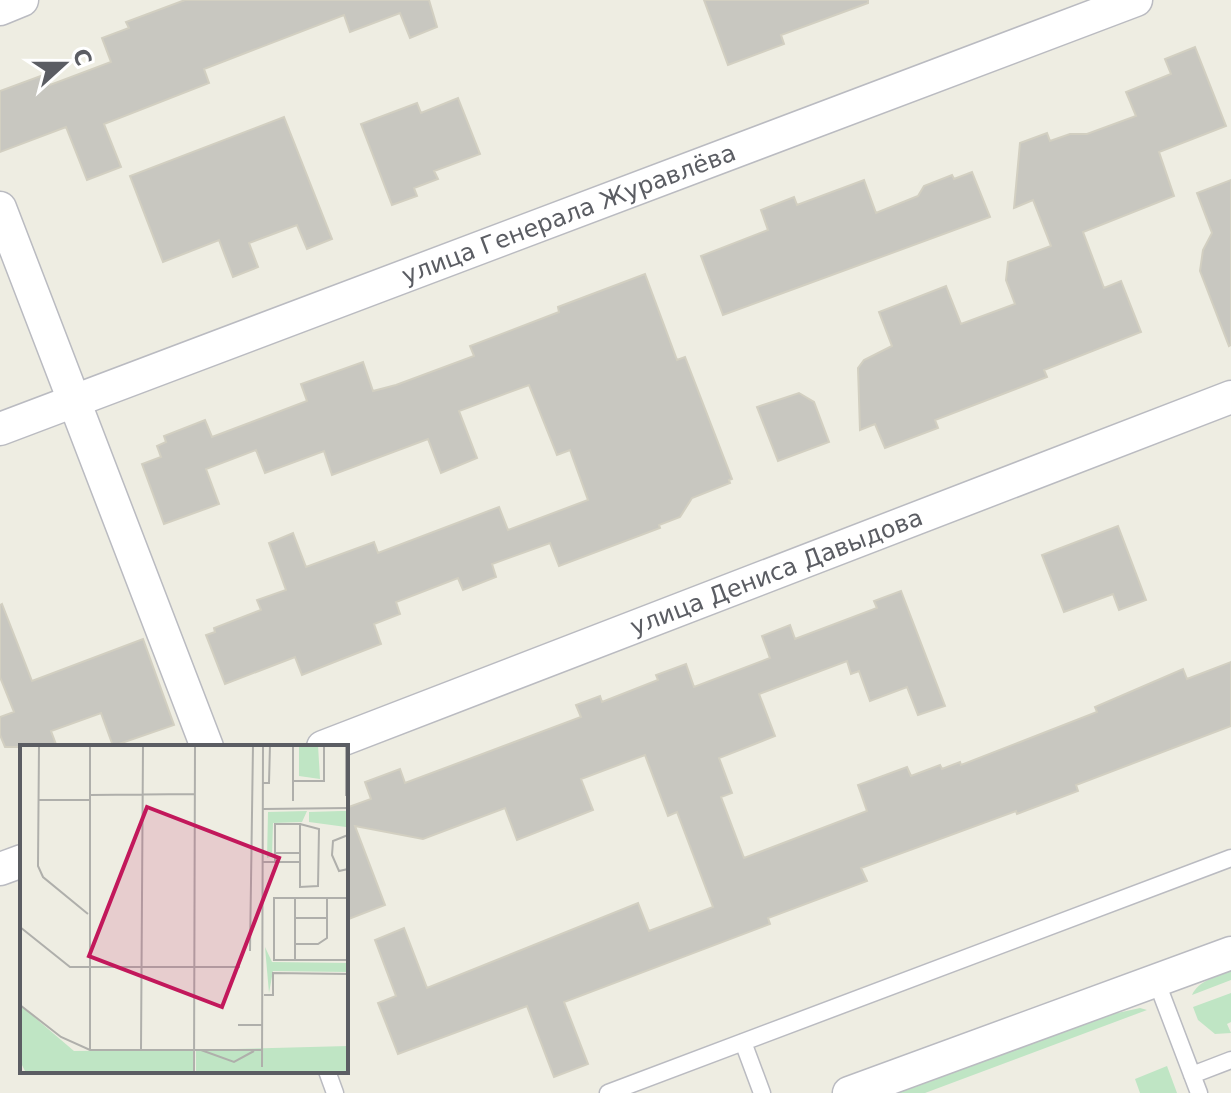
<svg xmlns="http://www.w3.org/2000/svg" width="1231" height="1093" font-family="'DejaVu Sans',sans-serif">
	<rect width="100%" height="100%" fill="#eeede2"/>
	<path fill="#bfe5c4" d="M1231,971v9l-39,15c7,-15 24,-18 39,-24z
		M1231,993v29l-4,2 4,9 -16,1 -17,-14 -5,-13z
		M1140,1008l7,2 -222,83h-27l215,-79z
		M1167,1066l10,27h-37l-5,-14z"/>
	<path fill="#c8c7c0" stroke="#d2cfc1" stroke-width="2" d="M185,0h244l8,27 -27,11 -10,-25 -50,19 -6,-17 -140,54 5,14 -105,41 17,43 -34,13 -21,-53 -66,25v-61l46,-17 4,11 61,-23 -9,-24 27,-10 -3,-6z
		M704,0h164v3l-87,32 3,9 -56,21z
		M1195,47l31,79 -67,26 15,44 -91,36 21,56 17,-7 20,51 -97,38 3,7 -112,43 3,8 -53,20 -10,-24 -15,6 -2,-62 6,-8 28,-14 -13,-34 67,-26 15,38 54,-20 -9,-24 2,-18 43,-16 -18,-46 -19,8 6,-65 27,-10 3,8 20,-7h17l49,-18 -10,-24 45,-18 -6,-15z
		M458,98l22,56 -46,17 4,8 -24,9 3,8 -25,9 -31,-81 56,-21 4,10z
		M284,117l48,122 -25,10 -10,-24 -48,18 9,24 -25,10 -14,-37 -56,22 -33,-86z
		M972,172l18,45 -267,98 -22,-59 67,-26 -7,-20 33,-13 3,8 67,-25 12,33 42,-17 6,-10 28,-11 2,4z
		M1231,180v165l-2,1 -29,-75 3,-21 9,-17 -15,-40z
		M645,274l32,86 8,-3 47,122 -3,1 1,3 -38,15 -12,19 -21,8 1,3 -101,38 -9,-23 -58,21 4,13 -33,13 -5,-12 -62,24 4,12 -26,10 7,20 -39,15 -40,16 -7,-18 -70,27 -19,-49 9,-3 -1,-4 47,-18 -4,-10 29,-10 -17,-47 24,-10 13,34 68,-25 4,11 121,-46 9,23 80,-30 -18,-50 -13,5 -28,-70 -70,26 18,47 -36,15 -13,-34 -96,36 -8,-24 -59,22 -9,-23 -50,19 13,35 -55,20 -22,-60 19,-7 -4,-11 9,-4 -2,-6 41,-16 7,17 95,-36 -6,-17 62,-22 10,29 23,-6 78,-29 -4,-10 89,-34 -1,-5z
		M799,393l15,9 15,40 -51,19 -21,-54z
		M1118,526l28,74 -27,10 -6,-16 -49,18 -22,-57z
		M901,591l44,115 -27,9 -11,-28 -37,14 -11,-30 -8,3 -4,-13 -88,33 16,42 -56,22 13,35 -11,4 23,61 123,-47 -9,-26 49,-18 4,9 29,-11 2,4 18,-7 1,3 136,-53 -2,-5 88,-38 4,10 44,-17v64l-155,59 2,6 -61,23 -1,-3 -155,57 6,13 -99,37 2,6 -206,78 24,62 -34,13 -27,-71 -129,48 -20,-51 18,-7 -21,-56 29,-12 23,60 211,-85 11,28 64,-24 -36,-95 -9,4 -23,-61 -64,24 12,31 -76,30 -12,-32 -82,31 -68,-13 30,79 -39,15v-112l25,-9 -6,-17 35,-13 5,14 176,-66 -5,-12 24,-9 2,6 56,-22 -2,-5 30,-11 8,23 76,-29 -8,-22 28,-11 5,14 82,-31 -3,-7z
		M2,604l30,77 111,-42 31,86 -61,21 -12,-33 -50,18 6,16h-52l-5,-12v-18l14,-5 -14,-35v-72z"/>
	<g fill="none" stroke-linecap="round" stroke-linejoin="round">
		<defs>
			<path id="service" d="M1156,980l43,113
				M743,1042l19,51
				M327,1071l8,22
				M1192,1075l39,-15
				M608,1093l623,-235"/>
			<g id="minor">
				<path d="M0,9l22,-9"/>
				<path d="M0,208l207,539"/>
				<path id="s1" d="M0,429l1136,-429"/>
				<path id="s2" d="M323,747l908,-350"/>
				<path d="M0,869l22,-8"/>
				<path d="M849,1093l382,-140"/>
			</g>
		</defs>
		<use href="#service" stroke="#babbc1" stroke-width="19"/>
		<use href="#minor" stroke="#babbc1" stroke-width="35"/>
		<use href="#service" stroke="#fff" stroke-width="16"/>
		<use href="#minor" stroke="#fff" stroke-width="32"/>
	</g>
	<g text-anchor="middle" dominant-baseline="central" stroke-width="7" stroke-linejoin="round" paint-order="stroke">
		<g font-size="24" fill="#5b5d63" stroke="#fff">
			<text stroke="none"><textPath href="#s1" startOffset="608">улица Генерала Журавлёва</textPath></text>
			<text stroke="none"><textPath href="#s2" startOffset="486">улица Дениса Давыдова</textPath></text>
		</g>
	</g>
	<g transform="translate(20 745)">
		<rect width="328" height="328" fill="#eeede2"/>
		<path d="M279,0h19l2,34 -21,-3zM287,66l-5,11 -29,1 -1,33 -5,2 1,-46zM321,66h7l-2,16 -37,-5v-10zM245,202l7,15 76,1v9l-75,-1 -4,22zM0,260l54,46 119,-1v23h-167l-6,-12zM328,301v27h-152v-23z" fill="#bfe5c4"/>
		<path fill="none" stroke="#afafab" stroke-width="2" d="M19,0l-1,121 5,11 45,37M70,0v305M273,36h31v-36M243,38h6l1,-38M70,50l105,-1M326,51v-51M19,55h51M273,56v-56M243,64l85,-1M328,90l-15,6 -1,14 7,16 9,-2M255,108h25M242,117h38M255,117v-38h25v63l18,-1 1,-57 -19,-5M275,153h53M275,173h32M0,182l50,40h170M275,199h23l9,-6v-40M230,206l3,-206M275,215v-62h-21v62h74M244,250h9v-22l75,1M0,260l41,32 29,13h173M218,280h25M121,304l2,-304M181,305l33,12 20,-11M242,322l1,-322M174,328l1,-328"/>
		<path fill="#c2185b" fill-opacity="0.15" stroke="#c2185b" stroke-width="4" d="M127,62l132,51 -57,149 -133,-51z"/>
		<rect width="328" height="328" fill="none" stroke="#5b5d63" stroke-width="4"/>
	</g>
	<g transform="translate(64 64) rotate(69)" stroke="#ffffff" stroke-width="6" paint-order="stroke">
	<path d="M0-6L14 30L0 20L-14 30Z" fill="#5b5d63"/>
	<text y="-12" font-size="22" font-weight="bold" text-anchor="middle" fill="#5b5d63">С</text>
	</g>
</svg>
